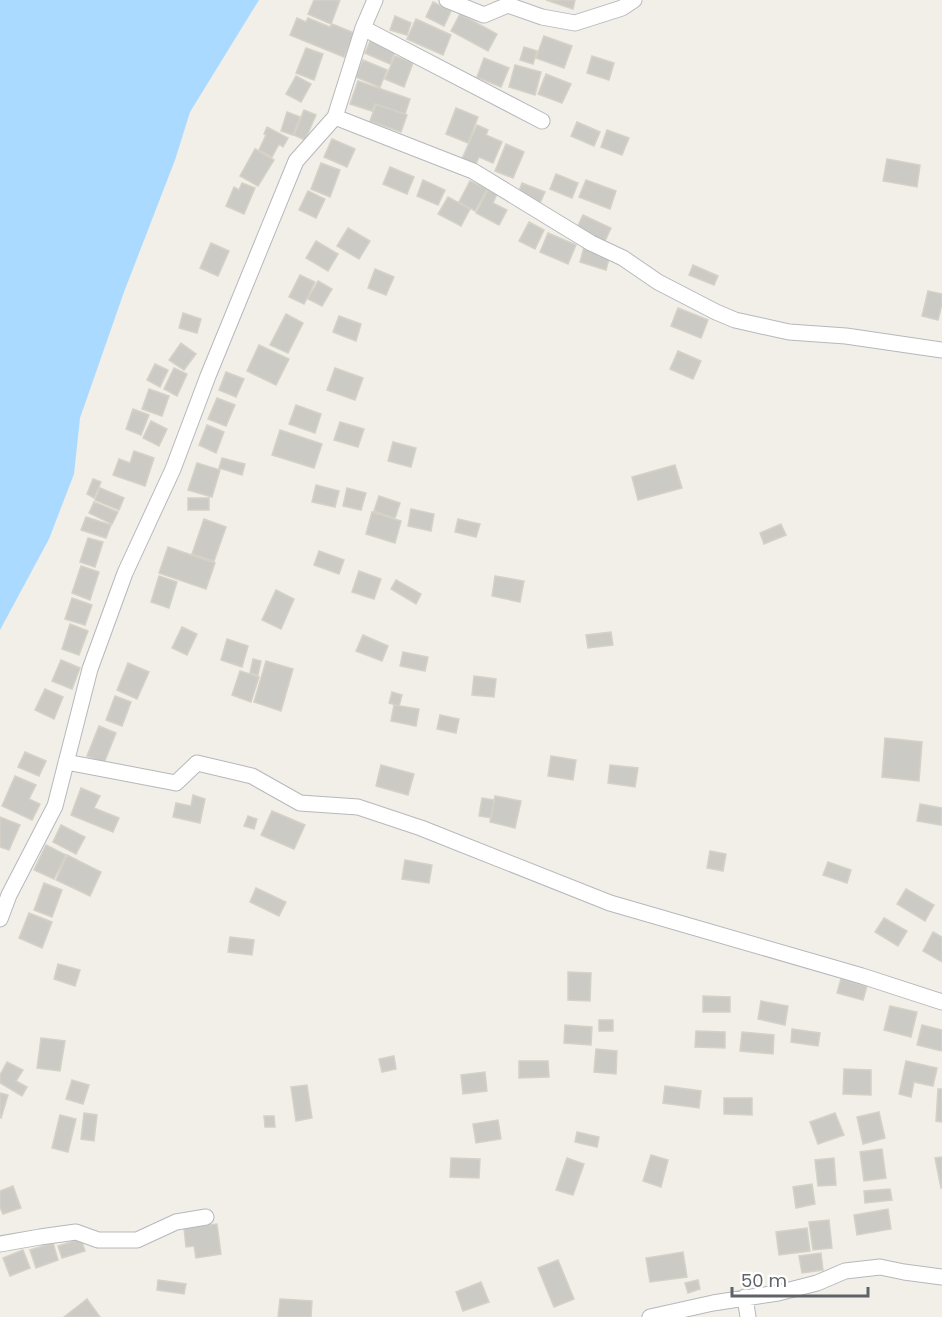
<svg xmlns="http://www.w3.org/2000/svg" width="942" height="1317" font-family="Poppins,sans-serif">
	<rect width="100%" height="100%" fill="#f1efe8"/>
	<path fill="#aadaff" d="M0,0h259l-69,112 -15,48 -51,132 -44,126 -6,56 -25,65 -49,91z"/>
	<path fill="#cccac5" stroke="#d6d1c6" stroke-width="1.5" d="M314,0h26l-9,24 -23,-10z
		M546,0h29l-2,9z
		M433,2l18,9 -7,15 -18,-9z
		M460,14l37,20 -9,17 -37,-20z
		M395,16l16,7 -4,12 -17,-5z
		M297,18l9,4 2,-4 22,9 2,-3 22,9 -10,24 -54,-22z
		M416,19l35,16 -8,20 -36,-16z
		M544,36l28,10 -8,22 -28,-10z
		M371,39l24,12 -5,13 -25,-11z
		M524,47l13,4 -4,13 -13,-4z
		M306,48l17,6 -9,26 -18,-7z
		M395,56l18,7 -9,24 -19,-8z
		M592,56l22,7 -5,17 -22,-7z
		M484,58l25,10 -8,19 -24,-10z
		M363,60l24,10 -7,17 -24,-10z
		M515,65l26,7 -6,23 -26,-8z
		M546,74l25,10 -9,19 -24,-9z
		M296,76l15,8 -10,18 -15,-8z
		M358,81l52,18 -5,15 -30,-10 -3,7 -22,-7z
		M376,104l31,11 -6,17 -31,-11z
		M456,108l22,9 -10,26 -22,-9z
		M304,110l12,5 -11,25 -11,-5z
		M287,112l13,5 -7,18 -12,-4z
		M577,122l23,10 -6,14 -23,-10z
		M477,125l11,5 -2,5 16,7 -9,21 -14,-6 -4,9 -13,-7z
		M267,127l21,11 -5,9 -4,-3 -7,13 -13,-7 7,-15 -2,-1z
		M607,130l22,8 -7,17 -21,-8z
		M332,139l23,10 -8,18 -23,-10z
		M506,144l18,8 -11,26 -18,-7z
		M255,149l19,11 -16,26 -18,-10z
		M887,159l33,6 -3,22 -34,-6z
		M321,163l19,7 -10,27 -19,-8z
		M390,167l24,10 -7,17 -24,-10z
		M556,174l22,9 -6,15 -22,-9z
		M423,180l22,10 -7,15 -21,-9z
		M586,180l30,11 -6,18 -31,-12z
		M470,181l17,8 -12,22 -16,-9z
		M242,183l13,5 -11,26 -18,-8 8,-19 5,3z
		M522,183l23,9 -5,11 -22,-9z
		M488,190l9,4 -4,9 14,7 -8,15 -23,-12z
		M308,191l17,8 -9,19 -17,-8z
		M448,197l22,12 -9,17 -23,-12z
		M583,215l28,13 -7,15 -28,-13z
		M529,222l15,8 -9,19 -16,-8z
		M348,228l22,13 -11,18 -22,-13z
		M548,233l28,12 -8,19 -28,-12z
		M316,241l22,13 -10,17 -22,-13z
		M211,243l18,8 -11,25 -18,-8z
		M584,247l26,8 -4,15 -26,-8z
		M693,265l25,11 -4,9 -25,-10z
		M375,269l19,8 -8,18 -18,-7z
		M300,275l15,7 -11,22 -15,-7z
		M318,281l14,8 -10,17 -14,-7z
		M928,291l14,3v10l-4,16 -16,-4z
		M678,308l30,12 -7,18 -30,-12z
		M183,313l18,6 -4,14 -18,-5z
		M286,314l17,9 -15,30 -18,-8z
		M339,316l22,8 -5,17 -23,-9z
		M181,343l15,11 -12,16 -15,-10z
		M259,345l30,14 -13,26 -29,-14z
		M678,351l23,10 -8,18 -23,-10z
		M155,364l13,6 -8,17 -13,-7z
		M174,368l13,6 -10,22 -13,-7z
		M335,368l28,10 -8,22 -28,-10z
		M226,372l18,7 -8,18 -17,-7z
		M149,389l20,7 -7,20 -20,-7z
		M217,398l18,7 -9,21 -18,-7z
		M296,405l25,9 -6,19 -26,-9z
		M133,409l16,6 -8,20 -15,-6z
		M151,421l16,8 -8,17 -16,-8z
		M340,422l24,7 -6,18 -24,-7z
		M207,425l17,7 -8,21 -17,-8z
		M280,430l42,14 -8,24 -42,-13z
		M393,442l23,6 -5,19 -23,-6z
		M134,451l20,7 -9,28 -32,-11 6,-16 11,4z
		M222,458l23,6 -3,11 -23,-7z
		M197,463l23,7 -8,27 -24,-7z
		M675,465l7,23 -44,12 -6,-23z
		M93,479l8,3 -7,16 -7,-4z
		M316,485l23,6 -4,16 -23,-5z
		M100,488l24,10 -5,12 -24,-10z
		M347,488l19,5 -5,17 -18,-4z
		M379,496l21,7 -5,15 -21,-7z
		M188,498h21v12h-21z
		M94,502l24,10 -6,12 -23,-11z
		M411,509l23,5 -3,17 -23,-5z
		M372,512l29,9 -6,22 -29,-9z
		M86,517l25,8 -5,13 -25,-8z
		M204,519l22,8 -12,34 -22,-7z
		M458,519l22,5 -4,13 -21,-5z
		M781,524l5,11 -22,9 -4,-11z
		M88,538l15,4 -8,25 -15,-5z
		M168,547l47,16 -9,26 -47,-16z
		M319,551l25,9 -5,14 -25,-9z
		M81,566l18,6 -9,28 -18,-7z
		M359,571l22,8 -7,20 -22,-7z
		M159,576l18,6 -8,26 -18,-6z
		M495,576l29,5 -4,21 -28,-6z
		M396,580l25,14 -5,10 -25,-15z
		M276,590l18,9 -13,30 -19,-9z
		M72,598l20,7 -7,20 -20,-6z
		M70,624l18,7 -9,24 -17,-6z
		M182,627l15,7 -10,21 -15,-7z
		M611,632l2,13 -25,3 -2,-13z
		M363,635l25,11 -6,15 -26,-10z
		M227,639l21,7 -6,21 -21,-7z
		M403,652l25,5 -3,14 -25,-5z
		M253,659l8,2 -3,14 -8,-2z
		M61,660l19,8 -8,21 -20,-8z
		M266,661l27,8 -12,42 -27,-9z
		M128,663l21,9 -12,27 -20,-9z
		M240,671l19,6 -8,25 -19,-7z
		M474,676l22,3 -2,18 -22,-2z
		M45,689l18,8 -9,22 -19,-9z
		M392,692l10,3 -3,11 -10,-3z
		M115,696l16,6 -9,24 -16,-6z
		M394,705l25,4 -3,17 -25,-5z
		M440,715l19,4 -3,14 -19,-4z
		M99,726l17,7 -12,30 -17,-7z
		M885,738l37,4 -3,39 -37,-4z
		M25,752l21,9 -7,15 -21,-9z
		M551,756l25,4 -3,20 -25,-4z
		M381,765l33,9 -6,21 -32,-9z
		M610,765l28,3 -3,19 -27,-4z
		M15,776l21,9 -7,14 11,5 -8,16 -30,-14z
		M81,788l19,8 -6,12 25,10 -6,14 -42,-17z
		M193,795l12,4 -5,24 -27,-6 3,-14 15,3z
		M495,796l26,5 -6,27 -25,-6z
		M482,798l12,2 -3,18 -12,-2z
		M920,804l22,4 -1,17 -24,-4z
		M272,811l33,14 -11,24 -33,-14z
		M248,816l9,3 -3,10 -10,-3z
		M0,817l20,8 -11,25 -9,-3z
		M61,825l24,12 -9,17 -23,-12z
		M46,845l20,10 -12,24 -20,-9z
		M710,851l16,3 -3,17 -16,-3z
		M67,855l34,17 -11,24 -34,-16z
		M405,860l27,5 -3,18 -27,-4z
		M828,862l23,8 -4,13 -24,-8z
		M44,883l18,7 -10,27 -18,-7z
		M256,888l30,14 -7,14 -29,-14z
		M906,889l28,16 -9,16 -28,-17z
		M29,913l23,9 -10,26 -23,-10z
		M884,918l23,13 -9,15 -23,-14z
		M933,932l9,5v25l-19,-11z
		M230,937l24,3 -2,15 -24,-3z
		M58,964l22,6 -5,16 -21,-7z
		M568,972l23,1 -1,28 -22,-1z
		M841,979l26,7 -4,14 -26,-7z
		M703,996l27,1v15h-27z
		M761,1001l27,5 -3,19 -27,-6z
		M890,1006l27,6 -6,25 -27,-7z
		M599,1020h14v11h-14z
		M565,1025l27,2 -1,18 -27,-2z
		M922,1025l20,5v21l-25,-6z
		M792,1029l28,4 -2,13 -27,-4z
		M696,1031l29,1v16l-30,-1z
		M742,1032l32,3 -1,19 -33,-3z
		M41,1038l24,3 -5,30 -23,-3z
		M596,1049l21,2 -1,23 -22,-2z
		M394,1056l2,13 -14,3 -3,-13z
		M519,1061h29l1,16 -30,1z
		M906,1061l31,7 -4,18 -19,-4 -3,15 -12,-3z
		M7,1062l16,8 -7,11 11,6 -5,9 -22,-13v-8z
		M844,1069l27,1v25l-28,-1z
		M485,1072l2,19 -24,3 -2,-19z
		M72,1080l17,5 -6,19 -17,-5z
		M307,1085l5,33 -16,3 -5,-34z
		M665,1086l36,5 -2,17 -36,-5z
		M938,1089h4v33l-6,-1z
		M0,1093l8,2 -7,23 -1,-1z
		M724,1098h28v17l-28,-1z
		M879,1112l6,26 -22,6 -6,-27z
		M84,1113l13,2 -3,26 -13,-2z
		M835,1113l9,22 -26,9 -8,-22z
		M60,1115l16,4 -8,33 -16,-4z
		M264,1116h10l1,11h-10z
		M498,1120l3,19 -25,4 -3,-19z
		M577,1132l22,5 -2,10 -22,-5z
		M882,1149l4,29 -22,3 -4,-29z
		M651,1155l17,5 -7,27 -18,-6z
		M942,1157v30l-1,1 -6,-30z
		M451,1158l29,1 -1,19 -29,-1z
		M567,1158l17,6 -11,31 -17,-5z
		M834,1158l2,27 -18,1 -3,-26z
		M812,1184l3,20 -19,4 -3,-21z
		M13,1186l8,22 -18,6 -3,-7v-16z
		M890,1189l2,11 -27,3 -1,-12z
		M888,1209l3,20 -34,6 -3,-20z
		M829,1220l3,28 -19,2 -4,-28z
		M217,1224l4,30 -25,4 -2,-12 -8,1 -2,-19z
		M807,1228l3,23 -31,4 -3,-23z
		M81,1239l4,12 -23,7 -4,-12z
		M53,1243l5,17 -22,8 -6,-18z
		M23,1250l7,18 -20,8 -7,-18z
		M683,1252l4,25 -37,5 -4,-24z
		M821,1253l2,17 -21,3 -3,-17z
		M558,1260l16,39 -20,8 -16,-39z
		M158,1280l28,4 -2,10 -27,-4z
		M698,1280l2,9 -12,4 -3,-10z
		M481,1282l8,20 -26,9 -7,-19z
		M87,1299l13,18h-36z
		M280,1299l32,2 -1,16h-33z"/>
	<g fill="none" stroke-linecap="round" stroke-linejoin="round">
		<defs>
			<path id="street" d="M447,0l37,15 24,-10 34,12 33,6 47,-15 12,-8
				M363,28l179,93
				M335,117l138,54 118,72 32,15 35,24 58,30 19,8 54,12 57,4 96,14
				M66,762l110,21 21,-20 55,13 48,27 58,4 63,21 189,75 252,73 80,26
				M0,919l9,-24 46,-89 35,-137 35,-96 48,-104 35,-93 88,-215 39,-44 28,-89 12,-28
				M0,1244l40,-7 36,-5 22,8h39l39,-18 30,-5
				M745,1297l3,20
				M650,1317l63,-14 65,-10 39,-10 28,-12 35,-4 24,5 38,5"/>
		</defs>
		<use href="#street" stroke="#b5b8bc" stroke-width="17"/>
		<use href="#street" stroke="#fff" stroke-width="15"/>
	</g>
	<path d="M732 1287v9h136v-9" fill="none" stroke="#5f6368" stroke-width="3"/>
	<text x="741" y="1287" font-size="18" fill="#5f6368" stroke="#ffffff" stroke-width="4.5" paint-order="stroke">50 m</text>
</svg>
